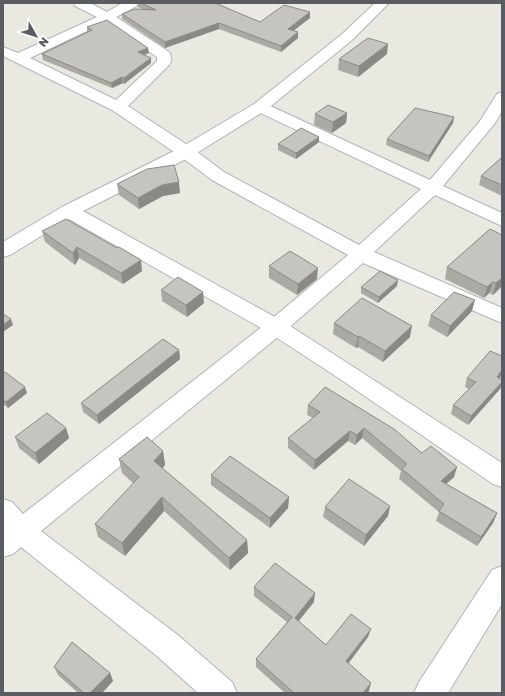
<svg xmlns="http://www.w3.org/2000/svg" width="505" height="696" font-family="'Golos Text',sans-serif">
	<rect width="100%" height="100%" fill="#eae9e1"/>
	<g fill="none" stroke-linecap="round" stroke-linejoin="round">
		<defs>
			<path id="minor" d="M74,3h16l17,9 15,-9h16l-1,3 -21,11 53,35c3,4 3,9 0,13l-41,41 64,42 32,24 135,73 62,-56 -167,-79 -2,-3 2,-3 6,-2 6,2 164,76 50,-59 17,-27 5,-2v19l-7,12 -52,63 59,27v13l-67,-31 -61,57 128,56v15l-139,-60 -79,69 -243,199 138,105 53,46 5,11h-39l-41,-37 -136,-109 -8,7 -10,3v-58l9,3 11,12 245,-192 80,-67 -136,-75 -32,-24 -68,-46 -109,-54v-9l15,6 79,-36 -22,-11zM106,22l51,35v4l-41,39 -86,-42z
				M502,566v38l-54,89h-34l5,-11 73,-112z"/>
			<path id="tertiary" d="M375,3h14l-38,38 -85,69 -74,46 -109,55 201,111 218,141v24l-9,-3 -156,-107 -69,-45 -199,-113 -59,36 -7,2v-15l59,-35 118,-59 74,-44 87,-69z"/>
		</defs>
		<use href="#minor" stroke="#b1b3b7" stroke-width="2"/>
		<use href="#tertiary" stroke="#b1b3b7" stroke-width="2"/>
		<use href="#minor" fill="#fff" fill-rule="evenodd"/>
		<use href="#tertiary" fill="#fff" fill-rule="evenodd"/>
	</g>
	<path fill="#aaa9a3" d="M137,3h78l45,19 50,-10v6l-17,13 5,7 -17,14 -62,-23 -54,19 -43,-29v-5l20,-5 -4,-2z
		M87,27l62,26 -5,2 7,8 -27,21 -1,-1 -11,5 -69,-28 -1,-6 45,-22z
		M387,54l-29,23 -20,-7 1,-11z
		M347,113l-1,10 -14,10 -18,-8 1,-11z
		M454,117l-1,6 -25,39 -42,-17 1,-6z
		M319,142l-23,17 -18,-9v-6z
		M502,157v39l-23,-11 2,-9z
		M117,184l63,9 -17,3 -24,13 -20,-14z
		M490,229l12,57 -9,9 -4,-2 -5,5 -39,-19 2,-12z
		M42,231l100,40 -19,13 -44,-26 -4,7 -30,-23z
		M269,266l48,13 -20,16 -28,-17z
		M397,286l-19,17 -17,-10v-6z
		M161,290l43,13 -17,14 -25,-16z
		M472,311l-25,26 -19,-11 3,-11z
		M334,323l76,14 -27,25 -25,-15 -2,1 -23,-14z
		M179,350l1,9 -81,65 -16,-12 -2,-9z
		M3,373l24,20 -19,15 -5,-4z
		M467,378l33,11 -32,36 -17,-11 2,-9 16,-16 -4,-2z
		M308,405l114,48 32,24 -8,7 51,29 -4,10 -16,23 -41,-25 3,-9 -40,-33 2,-8 -39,-33 -7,7 -7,-4 -34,29 -26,-22v-10l25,-20 -6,-3z
		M66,428l3,10 -30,26 -20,-16 -4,-11z
		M163,451l2,14 -3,3 85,72 1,13 -18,17 -66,-59 -39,45 -27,-19 -3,-13 39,-40 -12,-11 -3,-14z
		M211,475l78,22 -1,11 -18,20 -59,-43z
		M390,506l-2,10 -24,30 -41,-29 2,-10z
		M254,587l60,15 -16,19 28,24 42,-8 -20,27 21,27 -2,2h-82l-29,-26v-8l31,-37 -33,-26z
		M54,667l56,6 3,8 -11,12h-24l-20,-18z"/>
	<path fill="#8b8985" d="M310,12v6l-22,17v-6z
		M219,23v6l-54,19v-6z
		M298,32v6l-17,14v-6z
		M388,44l-1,10 -29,23 1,-11z
		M148,48l1,5 -11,4v-5z
		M151,58v5l-27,21v-6z
		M122,77l1,6 -11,5 -1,-5z
		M347,113l-1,10 -14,10 1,-11z
		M454,117l-1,6 -25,39 1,-6z
		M319,137v5l-23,17v-6z
		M179,182l1,11 -17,3 -24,13 -1,-11 24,-13z
		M77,247l2,11 -4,7 -2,-12z
		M141,260l1,11 -19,13 -2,-11z
		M318,268l-1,11 -20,16 1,-11z
		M502,278v8l-9,9 3,-12z
		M398,280l-1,6 -19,17 1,-6z
		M493,282l-4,11 -5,5 3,-11z
		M203,292l1,11 -17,14 -1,-12z
		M475,300l-3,11 -25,26 3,-11z
		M11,319l2,6 -10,7v-7z
		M412,326l-2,11 -27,25 2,-11z
		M359,336l-1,11 -2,1 2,-11z
		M179,350l1,9 -81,65 -2,-9z
		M502,370v5l-8,11 3,-9z
		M502,382v2l-2,5 -32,36 3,-9z
		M25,387l2,6 -19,15 -2,-6z
		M66,428l3,10 -30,26 -4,-11z
		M364,428l-2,10 -7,7 2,-10z
		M350,431l-2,10 -34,29 1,-10z
		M163,451l2,14 -8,10 -3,-14z
		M457,467l-3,10 -16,14 3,-10z
		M162,497l2,14 -39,45 -3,-13z
		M289,497l-1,11 -18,20v-10z
		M390,506l-2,10 -24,30 2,-11z
		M497,513l-4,10 -16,23 4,-9z
		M247,540l1,13 -18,17 -1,-12z
		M315,593l-1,9 -20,25 1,-9z
		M371,629l-3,8 -24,32 2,-8z
		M110,673l3,8 -11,12h-12z
		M371,683l-2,8 -2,2h-4z"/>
	<path fill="#c6c4be" stroke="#8b8985" d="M141,3h74l45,19 24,-17 26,7 -22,17 10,3 -17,14 -62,-23 -54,19 -43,-28 13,-5 21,1z
		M107,20l41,28 -10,4 13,6 -27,20 -2,-1 -11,6 -69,-29 50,-24 -5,-3z
		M368,38l20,6 -29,22 -20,-7z
		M328,105l19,8 -14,9 -18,-8z
		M415,108l39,9 -25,39 -42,-17z
		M301,128l18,9 -23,16 -18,-9z
		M502,157v28l-21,-9z
		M174,165l5,17 -17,3 -24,13 -21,-14 30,-15z
		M66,219l51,29 2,-1 22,13 -20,13 -44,-26 -4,6 -31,-22z
		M490,229l12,6v43l-6,5 -3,-1 -6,5 -40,-20z
		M290,251l28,17 -20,16 -29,-18z
		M380,271l18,9 -19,17 -18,-10z
		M178,277l25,15 -17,13 -25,-15z
		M454,292l21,8 -25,26 -19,-11z
		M362,298l50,28 -27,25 -26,-15 -1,1 -24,-14z
		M3,314l8,5 -8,6z
		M163,339l16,11 -82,65 -16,-12z
		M490,351l12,5v14l-5,7 5,3v2l-31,34 -18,-11 23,-23 -9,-4z
		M5,372l20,15 -19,15 -3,-2v-27z
		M325,387l69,42 28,24 9,-7 26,21 -16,14 56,32 -16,24 -42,-26 5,-7 -42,-35 5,-5 -43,-36 -7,7 -7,-4 -35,29 -27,-22 32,-26 -12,-7z
		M47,413l19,15 -31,25 -20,-16z
		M147,437l16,14 -9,10 93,79 -18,18 -67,-61 -40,46 -27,-19 44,-47 -20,-18z
		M230,456l59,41 -19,21 -59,-43z
		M349,479l41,27 -24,29 -41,-28z
		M275,563l40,30 -20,25 31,27 25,-31 20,15 -25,32 25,22 -8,10h-69l-38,-34 36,-42 -38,-30z
		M72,642l38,31 -20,20h-6l-30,-26z"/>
	<rect width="505" height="696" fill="none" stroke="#595c60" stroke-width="8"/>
	<g transform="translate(36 36) rotate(129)" stroke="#ffffff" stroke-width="3" paint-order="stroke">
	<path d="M0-3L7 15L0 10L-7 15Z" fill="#595c60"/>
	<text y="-6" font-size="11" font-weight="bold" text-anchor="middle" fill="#595c60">N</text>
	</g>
</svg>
